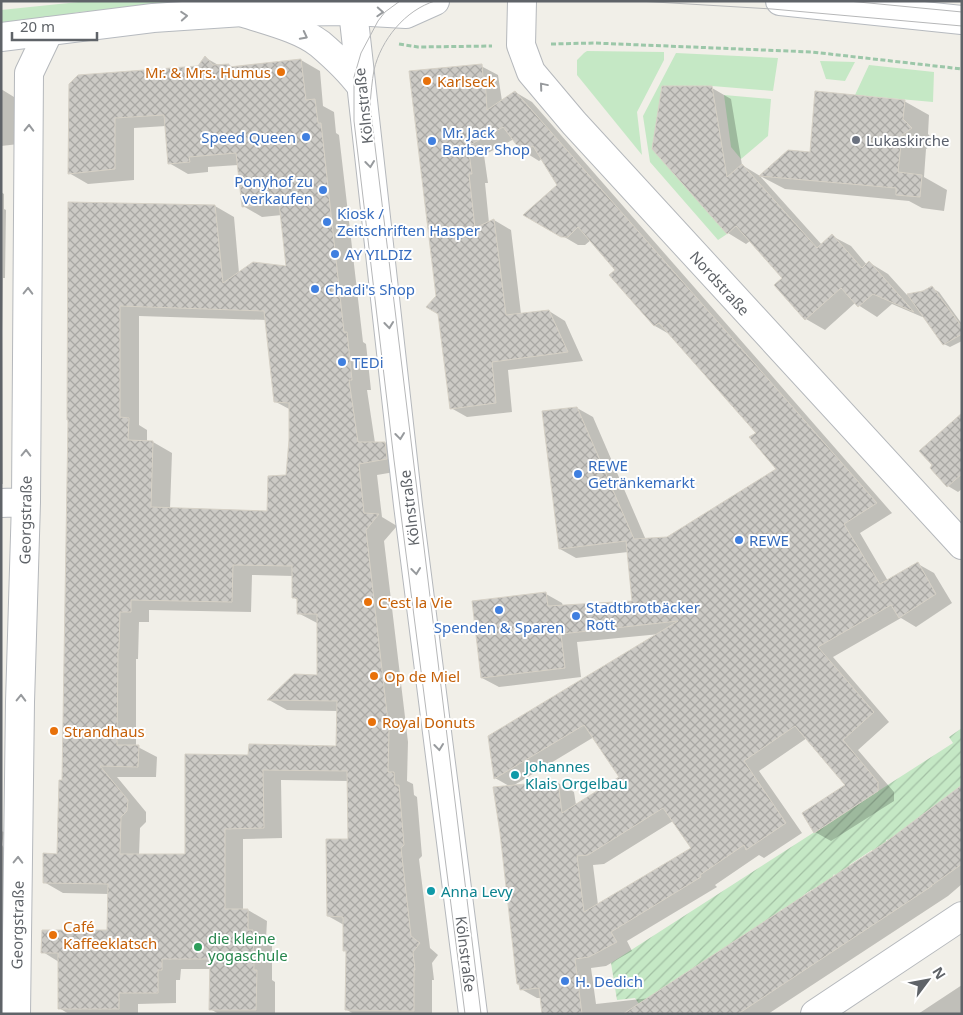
<svg xmlns="http://www.w3.org/2000/svg" width="963" height="1015" font-family="'Noto Sans',sans-serif">
	<defs>
		<pattern id="garden-furrows" width="10" height="10" patternUnits="userSpaceOnUse" patternTransform="scale(1.25)"><rect width="10" height="10" fill="#c5e8c5"/><path d="M-1 1l2-2M0 10L10 0M9 11l2-2" fill="none" stroke="#a3c0a4"/></pattern>
		<pattern id="building-cross-hatch" width="8" height="8" patternUnits="userSpaceOnUse" patternTransform="scale(1.25)"><rect width="8" height="8" fill="#cccac5"/><path d="M0 0l8 8M0 8l8-8" fill="none" stroke="#a9a8a4"/></pattern>
	</defs>
	<rect width="100%" height="100%" fill="#f1efe8"/>
	<path fill="#c5e8c5" d="M88,1h154l-163,11 -78,15v-17z
		M587,51l77,1v8l-27,52 5,43 -65,-80v-15l7,-7z
		M676,53l102,5 -5,33 -61,-5h-50l-10,63 75,85 -9,6 -68,-78 -7,-46z
		M820,61l35,1 -10,19 -19,-2z
		M869,65l65,7 -1,30 -78,-7z
		M724,95l47,4 -3,37 -27,23 -10,-12z"/>
	<path fill="url(#garden-furrows)" d="M962,728v57l-60,45 -10,17 -5,-8 -1,2 5,7 -14,9 -5,-7 -23,15 5,7 -14,10 -6,-8 -1,2 5,7c-26,3 -37,10 -51,33l-5,-7 -1,1 5,7 -19,3 -128,84 -4,-6 -18,2 -6,-37 342,-220 -4,-6z"/>
	<path fill="#0003" fill-rule="evenodd" d="M206,58l14,8 9,-1 4,2 68,-7 19,11 3,35 11,6 2,21 3,2 24,207 3,2 5,46h-4l8,53h10l19,11 2,16 -29,5 5,42 15,9 -13,15 24,201 -1,39 6,3 1,11 3,2 5,59 -3,3 11,89 8,7 -6,8 2,17h-2v34h-78l-7,-4v-58l-3,-2v-25l-16,-9 21,-76v-59l-68,-1 1,58 -39,1v71h5l19,11 -1,18 6,3v38l3,2v32h-56l-9,-5 1,-40h-30l-1,11h-4v23l-38,1v10h-69l-10,-6v-46l-16,-10 65,-20 1,-38 -46,-1 -19,-11 15,-27 4,-73 7,-362 -1,-217 146,3 19,11 5,56 49,-6 -6,-52 -20,2 -19,-11 -5,-41 -30,2v5l-20,2 -19,-11 -3,-37 -32,2v52l-46,4 -19,-11 1,-88 129,-18zM139,316l128,4 9,82 15,8v30l-4,37 -18,35 -99,-3 2,-56 -19,-11h-6v-12l-8,-5zM252,575l41,1v21l5,3v13l21,11 -1,52 -49,24 18,10 51,1 -1,36 -88,10 -63,98h-47l1,-27 6,-6v-10l-29,-35h39l1,-20 -21,-11v-87h2l1,-37h10v-12l102,2z
		M481,66l17,9 4,26 13,-9 17,10 360,411 -32,20 28,48 30,-17 16,9 18,30 -36,24 -15,-9 -68,39 56,65 -31,28 36,42v9l-63,40 -16,-9 32,-47 -40,-47 -48,33 43,62 -38,25 -5,-3 -44,30 2,2 -90,54 5,10 -26,15 -15,2 5,36 54,-6 236,-155 76,-56v97l-14,12 -180,118h-225l-2,-16h-4l-16,-9 -1,-4 -2,-1 -7,-197 -16,-9 165,-144 -83,8 4,35 -82,10 -17,-9 64,-84 16,9 1,3 70,-4 -5,-50 -52,6 -16,-9 17,-141 16,9 53,123 21,-2 111,-68 -20,-37 -87,-98 -16,-9 -16,-19 -22,-37 -26,-30 -6,5h-7l-53,-31 34,-29 -17,-26 -3,2 -16,-10 -9,-12 -30,16 4,28h-3l4,40 5,-3 17,10 10,84 28,-3 16,10 18,40 -75,9 4,42 -45,5 -16,-9 -14,-112zM594,737l27,41 -45,27 -2,-13 -16,-9 -47,4zM673,821l19,28 -94,56 -5,-40 11,-1z
		M663,87l49,1 19,11 11,66 18,11 28,-25 23,2 6,-60 87,8 25,14 -1,19 8,9 -10,6 -2,28 23,13 -3,21 -22,-3 -13,-7 -124,-12 -25,-13 62,69 10,-9 19,10 16,19 3,-2 18,11 19,21 17,-3 8,-4 7,4 23,32v17l-12,6 -6,-3 -17,-25 -35,-15 -15,13 -22,-14 -30,27 -19,-11 -30,-34 8,-7 -34,-37 -4,3 -18,-11 -74,-84z
		M1,89l13,8 5,47 -18,2z
		M1,192l3,2v15l2,1 -1,68h-2l-1,53 1,153h-2z
		M962,461v28l-4,3 -10,-6z
		M1,831l3,1 -2,13 4,6 -4,147z
		M962,985v29h-44z"/>
	<path fill="url(#building-cross-hatch)" stroke="#d6d1c6" fill-rule="evenodd" d="M205,56l8,9 16,-1v3l72,-8 5,41 9,-1 3,24h3l23,209h3l5,48h-3l9,62h27l2,17 -28,5 5,49 15,1 -13,16 23,201 -1,41h6l1,13h4l5,60 -3,3 10,88 9,7 -7,9 2,18h-1v41l-69,-1 1,-59h-3v-34l-16,-1 -1,-77h22l-1,-68 -84,-1 1,58 -39,1v80h23v21h5l1,40h3l-1,40h-47l1,-51h-48v11h-4v23h-39v16h-61v-56h-17l1,-23h65l1,-46 -65,-1v-30l14,1 2,-74h3l6,-360h-1l1,-218 147,3 8,78 30,-21 33,4 -7,-63 -37,4 -6,-54 -47,4 1,5 -22,2 -4,-49 -49,3v51l-47,5 1,-90 9,-9 120,-9zM120,306l144,5 10,91 15,1v37l-3,35 -18,1 -1,35 -116,-4 2,-66 -25,-1 1,-22 -9,-1zM233,565l59,1v32h5v16h20v61l-23,-1 -27,26 70,1 -1,45 -87,-2 -1,11 -63,-1v100h-65l1,-37 6,-6 1,-11 -28,-34 38,1 1,-22h-22l1,-96h1l1,-37h11v-12l101,2z
		M482,64l1,13h2l2,33 28,-19 362,412 -33,21 36,60 38,-22 18,32 -37,24 -8,-13 -73,42 56,65 -31,28 35,42v9l-64,42 -12,-20 43,-28 -50,-59 -51,35 42,62 -40,27 -2,-5 -44,30 1,2 -90,55 6,10 -28,15 -14,2 7,55h-40l-3,-26 -19,2 -1,-6h-2l-17,-151 -7,-46 65,-6 4,32 57,-36 -35,-52 -90,54 -6,-43 190,-115 -117,13 4,34 -84,10 -9,-77 74,-9 2,14 84,-5 -6,-60 -67,8 -17,-138 35,-4 57,132 33,-2 109,-68 -27,-32 7,-4 -97,-110 -5,3 -16,-18 -29,-33 6,-5 -37,-43 -10,10h-7l-38,-22 34,-30 -24,-39 -11,6 -19,-25 -35,19 4,28h-3l6,54 19,-9 12,96 43,-5 19,42 -76,10 4,41 -46,6 -12,-95 -12,-7 10,-11 -27,-225zM663,808l28,40 -107,64 -7,-56 11,-1z
		M662,86h50l15,91 15,-13 75,84 15,-14 30,34 7,-7 45,51 -41,-18 -15,13 -17,-19 -36,32 -31,-35 8,-7 -46,-52 -9,8 -75,-85z
		M815,91l90,9 -2,19 9,9 -10,7 -4,37 24,3 -2,22 -24,-2v-7l-137,-12 29,-26 22,2z
		M932,286l30,41v7l-19,11 -36,-51 16,-3z
		M962,413v61l-15,13 -17,-19 2,-3 -13,-14z
		M962,785v79l-31,22h1l-194,128h-115l263,-172z"/>
	<g fill="none" stroke-linecap="round" stroke-linejoin="round">
		<defs>
			<path id="minor" d="M522,1l-1,44 10,27 43,51 388,422
				M1,503l25,-1
				M16,1014l4,-312 6,-200 3,-429 20,-42
				M815,1014l147,-98"/>
			<path id="tertiary" d="M353,11l55,494 65,509
				M244,13c24,8 55,15 76,31 14,12 30,27 41,42"/>
			<path id="secondary" d="M780,1l182,19
				M1,37l152,-19 90,-6 110,-1 53,3 29,-13"/>
		</defs>
		<use href="#minor" stroke="#b5b8bc" stroke-width="30"/>
		<use href="#tertiary" stroke="#b5b8bc" stroke-width="30"/>
		<use href="#secondary" stroke="#b6babf" stroke-width="30"/>
		<path stroke="#9cc7a9" stroke-width="3" stroke-dasharray="5 2.5" stroke-linecap="butt" d="M399,44l19,3 74,-1
			M551,44l43,-1 218,9 150,17"/>
		<use href="#minor" stroke="#fff" stroke-width="28"/>
		<use href="#tertiary" stroke="#fff" stroke-width="28"/>
		<use href="#secondary" stroke="#fff" stroke-width="28"/>
		<path stroke="#b6b7b8" stroke-width="1" d="M400,1l-15,11 -7,9 -17,32 -7,24v44l40,339 71,554
			M435,1c-30,9 -54,39 -61,69 -2,11 -3,23 -4,35l111,909
			M638,1l134,8 190,17
			M848,1l114,11"/>
	</g>
	<defs><path id="oneway-chevron" d="M-2-3.5L2.5 0L-2 3.5" fill="none" stroke-width="1.6" stroke-linecap="round" stroke-linejoin="round" transform="scale(1.25)"/></defs>
	<g stroke="#979a9d">
		<use href="#oneway-chevron" transform="translate(380 12) rotate(3)"/>
		<use href="#oneway-chevron" transform="translate(184 16) rotate(-4)"/>
		<use href="#oneway-chevron" transform="translate(304 36) rotate(27)"/>
		<use href="#oneway-chevron" transform="translate(543 86) rotate(-130)"/>
		<use href="#oneway-chevron" transform="translate(29 128) rotate(-89)"/>
		<use href="#oneway-chevron" transform="translate(370 164) rotate(83)"/>
		<use href="#oneway-chevron" transform="translate(28 291) rotate(-89)"/>
		<use href="#oneway-chevron" transform="translate(389 325) rotate(84)"/>
		<use href="#oneway-chevron" transform="translate(400 436) rotate(83)"/>
		<use href="#oneway-chevron" transform="translate(26 453) rotate(-89)"/>
		<use href="#oneway-chevron" transform="translate(416 571) rotate(83)"/>
		<use href="#oneway-chevron" transform="translate(21 698) rotate(-89)"/>
		<use href="#oneway-chevron" transform="translate(439 747) rotate(83)"/>
		<use href="#oneway-chevron" transform="translate(18 860) rotate(-89)"/>
	</g>
	<g fill="#e8710a" stroke="#fff" stroke-width="2">
		<circle cx="281" cy="72" r="5"/>
		<circle cx="427" cy="81" r="5"/>
		<circle cx="368" cy="602" r="5"/>
		<circle cx="374" cy="676" r="5"/>
		<circle cx="372" cy="722" r="5"/>
		<circle cx="54" cy="731" r="5"/>
		<circle cx="53" cy="935" r="5"/>
	</g>
	<g fill="#3f7fe0" stroke="#fff" stroke-width="2">
		<circle cx="306" cy="137" r="5"/>
		<circle cx="432" cy="141" r="5"/>
		<circle cx="323" cy="190" r="5"/>
		<circle cx="327" cy="222" r="5"/>
		<circle cx="335" cy="254" r="5"/>
		<circle cx="315" cy="289" r="5"/>
		<circle cx="342" cy="362" r="5"/>
		<circle cx="578" cy="474" r="5"/>
		<circle cx="739" cy="540" r="5"/>
		<circle cx="499" cy="610" r="5"/>
		<circle cx="576" cy="616" r="5"/>
		<circle cx="565" cy="981" r="5"/>
	</g>
	<circle fill="#6b7280" stroke="#fff" stroke-width="2" cx="856" cy="140" r="5"/>
	<g fill="#0f9aa8" stroke="#fff" stroke-width="2">
		<circle cx="515" cy="775" r="5"/>
		<circle cx="431" cy="891" r="5"/>
	</g>
	<circle fill="#2e9e5b" stroke="#fff" stroke-width="2" cx="198" cy="947" r="5"/>
	<g text-anchor="middle" dominant-baseline="central" stroke-width="4" stroke-linejoin="round" paint-order="stroke">
		<g font-size="15" fill="#c56008" stroke="#fff" text-anchor="start">
			<text x="271" y="72" text-anchor="end">Mr. &amp; Mrs. Humus</text>
			<text x="437" y="81">Karlseck</text>
			<text x="378" y="602">C'est la Vie</text>
			<text x="384" y="676">Op de Miel</text>
			<text x="382" y="722">Royal Donuts</text>
			<text x="64" y="731">Strandhaus</text>
			<text x="63" y="926">Café<tspan x="63" dy="17">Kaffeeklatsch</tspan></text>
		</g>
		<g font-size="15" fill="#5f6368" stroke="#fff">
			<text transform="translate(363 106) rotate(-96)">Kölnstraße</text>
			<text transform="translate(720 283) rotate(48)">Nordstraße</text>
			<text transform="translate(409 508) rotate(-97)">Kölnstraße</text>
			<text transform="translate(25 520) rotate(-89)">Georgstraße</text>
			<text transform="translate(17 925) rotate(-89)">Georgstraße</text>
			<text transform="translate(466 954) rotate(83)">Kölnstraße</text>
		</g>
		<g font-size="15" fill="#366cbe" stroke="#fff" text-anchor="start">
			<text x="442" y="132">Mr. Jack<tspan x="442" dy="17">Barber Shop</tspan></text>
			<text x="296" y="137" text-anchor="end">Speed Queen</text>
			<text x="313" y="181" text-anchor="end">Ponyhof zu<tspan x="313" dy="17">verkaufen</tspan></text>
			<text x="337" y="213">Kiosk /<tspan x="337" dy="17">Zeitschriften Hasper</tspan></text>
			<text x="345" y="254">AY YILDIZ</text>
			<text x="325" y="289">Chadi's Shop</text>
			<text x="352" y="362">TEDi</text>
			<text x="588" y="465">REWE<tspan x="588" dy="17">Getränkemarkt</tspan></text>
			<text x="749" y="540">REWE</text>
			<text x="586" y="607">Stadtbrotbäcker<tspan x="586" dy="17">Rott</tspan></text>
			<text x="499" y="627" text-anchor="middle">Spenden &amp; Sparen</text>
			<text x="575" y="981">H. Dedich</text>
		</g>
		<g font-size="15" fill="#5b616d" stroke="#fff" text-anchor="start">
			<text x="866" y="140">Lukaskirche</text>
		</g>
		<g font-size="15" fill="#0d838f" stroke="#fff" text-anchor="start">
			<text x="525" y="766">Johannes<tspan x="525" dy="17">Klais Orgelbau</tspan></text>
			<text x="441" y="891">Anna Levy</text>
		</g>
		<g font-size="15" fill="#27864d" stroke="#fff" text-anchor="start">
			<text x="208" y="938">die kleine<tspan x="208" dy="17">yogaschule</tspan></text>
		</g>
	</g>
	<rect width="963" height="1015" fill="none" stroke="#5f6368" stroke-width="5"/>
	<g transform="translate(928 980) rotate(58)" stroke="#ffffff" stroke-width="4" paint-order="stroke">
	<path d="M0-4L9 19L0 12L-9 19Z" fill="#5f6368"/>
	<text y="-8" font-size="14" font-weight="bold" text-anchor="middle" fill="#5f6368">N</text>
	</g>
	<path d="M12 32v8h85v-8" fill="none" stroke="#5f6368" stroke-width="2.5"/>
	<text x="20" y="32" font-size="15" fill="#5f6368" stroke="#ffffff" stroke-width="4" paint-order="stroke">20 m</text>
</svg>
